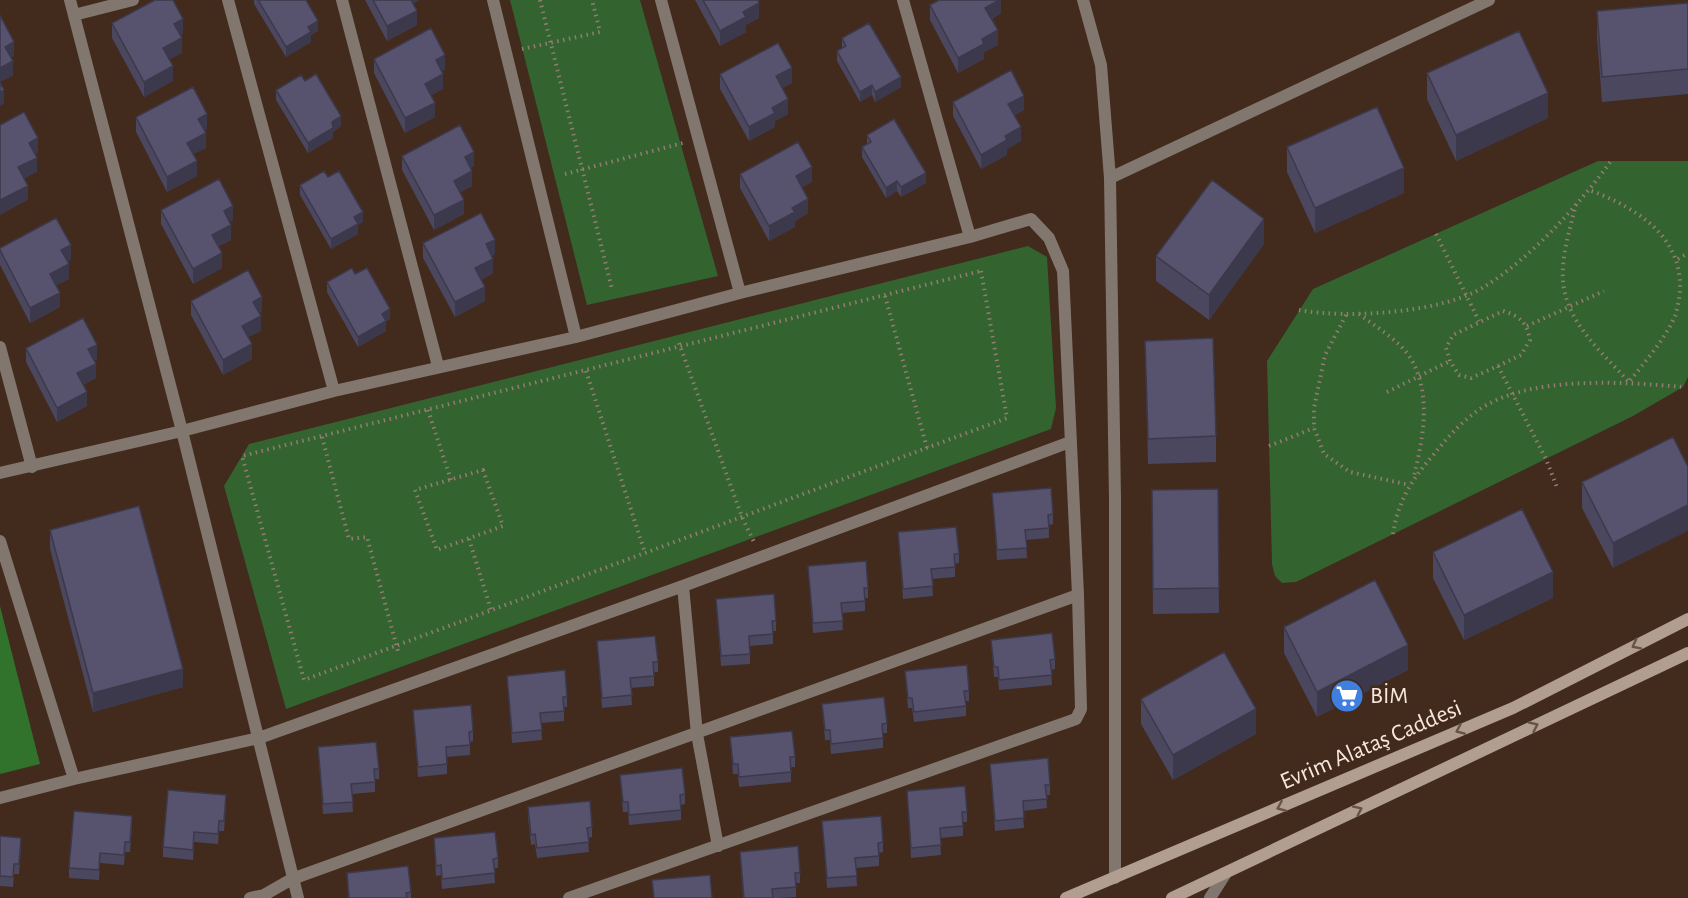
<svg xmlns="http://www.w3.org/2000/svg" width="1688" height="898" font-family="'Alegreya Sans',sans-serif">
	<rect width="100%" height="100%" fill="#422a1d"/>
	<path fill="#33632f" d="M510,0h130l78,276 -131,29z
		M1598,161h90v216l-5,10 -50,29 -337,166 -14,1 -7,-7 -3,-12 -5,-203 46,-72z
		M1028,246l19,11 9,151 -5,21 -765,280 -62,-223 25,-42z"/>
	<path fill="#31722c" d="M0,606l40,158 -40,10z"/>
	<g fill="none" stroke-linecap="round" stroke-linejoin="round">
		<path stroke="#927d72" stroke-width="4" stroke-dasharray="1.5 4.5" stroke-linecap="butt" d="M540,0l72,289
			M522,49l78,-17 -8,-32
			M565,174l118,-31
			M1576,204c-5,21 -12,43 -13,64 -4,49 37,82 66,114 14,-18 36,-43 45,-64 3,-5 3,-12 5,-18 9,-61 -41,-92 -90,-110
			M1436,234l43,87
			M1678,259l10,-6
			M981,271l26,147 -703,262 -62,-224z
			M885,296l42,152
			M1299,310c49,9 142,3 185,-23 47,-29 95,-82 127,-126
			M1503,311c17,5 24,12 27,29l-9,15 -23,11 -27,12 -12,-3 -9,-14 -4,-13 7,-13z
			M1359,314c17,13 40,26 52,45 21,36 12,80 3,117
			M1346,315l-21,40 -11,53v20l10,26 26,18 60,13
			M1527,326l77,-35
			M679,343l63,174 12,25
			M1498,366l48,93 12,31
			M586,371l59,182
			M1387,392l63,-31
			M428,410l23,70
			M322,437l27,102 18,-2 32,118
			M1269,446l45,-18
			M483,470l20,56 -66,24 -22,-60z
			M1393,534c5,-33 19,-55 41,-80 14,-17 28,-33 46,-45 51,-34 144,-27 203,-22
			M469,539l22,71"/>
		<path stroke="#82776e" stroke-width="12" d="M70,0l112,431 116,467
			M228,0l106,391
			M342,0l96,366
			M493,0l83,337
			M661,0l79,293
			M903,0l67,237
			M74,15l59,-15
			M0,347l32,120
			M0,473l182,-42 152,-40 242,-54 164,-44 230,-56 61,-18 18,19 14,33 15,324 3,114 -5,10 -507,179
			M0,541l74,238
			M683,586l14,148 21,112
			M0,798l74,-19 185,-41 424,-152 387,-144
			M250,898l14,-3 28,-16 786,-284"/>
		<path stroke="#82776e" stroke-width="12" d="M1083,0l18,65 9,113 5,321v379
			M1110,178l379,-178
			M1210,898l16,-25"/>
		<path stroke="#b19e91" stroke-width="12" d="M1066,898l447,-190 175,-89
			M1172,898l516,-245"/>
	</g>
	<path fill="#4b475e" d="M254,0h52l12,31 -7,4v7l-25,15 -32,-53z
		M365,0h54l-6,4 4,21 -30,16z
		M695,0h63l1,18 -13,7v7l-26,14z
		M1001,0v13l-9,6 6,26 -14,7v7l-26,14 -28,-53v-15z
		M1688,3v91l-86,8 -5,-65v-26z
		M112,23l71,11 -3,2 2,17 -13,6 4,22 -29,16 -32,-59z
		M842,38l59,49 -26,15 -3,-7 -12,7 -23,-41v-10l5,-3z
		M374,59l71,10 -3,2 1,18 -12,6 4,22 -30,16 -31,-60z
		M1427,73l121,45 -92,43 -29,-62z
		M720,74l72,9 -10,5 6,26 -13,7v6l-26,14 -29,-52z
		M305,81l36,45 -8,6v6l-25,15 -32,-53v-10z
		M953,102l71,8 -9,5 6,26 -14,8v6l-26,14 -28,-53z
		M136,117l71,12 -3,1 2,18 -13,6 4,22 -30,16 -31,-60z
		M867,135l59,48 -25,14 -4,-6 -11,7 -24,-41v-10l5,-3z
		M1287,147l117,46 -89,40 -28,-61z
		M402,156l72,10 -3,2 1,18 -12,6 4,22 -30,16 -32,-60z
		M740,174l72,8 -10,5 6,26 -13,8v6l-26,14 -29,-53z
		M328,177l35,45 -5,3v9l-27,15 -31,-54v-10z
		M161,210l72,10 -4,2 2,18 -12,6 3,22 -29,16 -32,-60z
		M423,243l72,11 -3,2 1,17 -12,7 4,21 -30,16 -32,-59z
		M1264,244l-55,76 -53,-39v-25z
		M0,248l71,12 -4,1 2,18 -13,6 4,22 -30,16 -30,-58z
		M355,274l35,45 -4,2v10l-28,16 -31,-55v-10z
		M191,301l71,11 -3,1 2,18 -13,6 4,22 -29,16 -32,-60z
		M1145,341l71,95v26l-68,2z
		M26,348l71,11 -3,2 2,17 -13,7 4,21 -30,16 -31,-60z
		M1673,437l-60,131 -31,-60v-26z
		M1218,489l1,124 -66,1 -1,-124z
		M992,493l61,21v10l-4,1v13l-23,2 1,18 -30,2z
		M50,530l133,157 -90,25 -43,-163z
		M898,532l61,22v9l-4,1v13l-23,2 1,17 -30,3z
		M1433,552l120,46 -89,42 -31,-62z
		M808,566l60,22v10h-3v13l-23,2 1,17 -30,3z
		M716,599l60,22v10h-3v13l-23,2v18l-29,2z
		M1284,627l124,43 -91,47 -33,-64z
		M991,640l64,19v10l-4,1 1,15 -53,5 -1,-13h-4z
		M597,641l61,21v10h-4v14l-23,2 1,17 -30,3z
		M905,671l64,20v10h-3v15l-52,6 -2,-14h-4z
		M507,676l60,21v10h-3v14l-23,2 1,17 -30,3z
		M1141,699l115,35 -83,46 -32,-56z
		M822,704l65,19v10h-4v15l-52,6 -1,-14h-5z
		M413,710l60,21v10l-3,1v13l-23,2v17l-29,3z
		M730,737l65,20v10h-4v15l-52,5 -1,-13h-5z
		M318,747l61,22v10h-4v13l-23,2 1,18 -30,2z
		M990,764l60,21v10h-4l1,13 -24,3 1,17 -29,3z
		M620,775l65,19v10l-4,1v15l-52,5 -1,-13h-5z
		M907,791l60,21v10h-4v14l-23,2 1,17 -30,3z
		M226,805l-2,26h-5l-1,13 -24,-2 -1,18 -30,-3v-10z
		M528,807l64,20v10l-4,1 1,14 -52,6 -2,-14 -4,1 -3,-28z
		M822,821l61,21v10l-4,1v13l-23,2 1,18 -30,2z
		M132,826l-2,26h-5l-1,13 -24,-2 -1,17 -30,-2v-10z
		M0,836l21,12 -2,26h-5l-1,13 -13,-1z
		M434,838l64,20v10h-4l1,15 -53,6 -1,-14 -5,1z
		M740,852l60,21v10h-4v14l-17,1h-36z
		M347,873l64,19v6h-63z"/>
	<path fill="#3d394c" d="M407,0h12l-12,7z
		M999,0h2v13l-16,9v-14z
		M759,3v15l-13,7v7l-26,14v-15l23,-19z
		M417,11v14l-30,16v-15z
		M183,19v15l-9,5v-15z
		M318,21v10l-7,4v7l-25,15v-10l22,-20z
		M998,30v15l-14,7v7l-26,14v-15l24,-19z
		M182,38v15l-19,10v-15z
		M14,42v14l-9,5v-14z
		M445,55v14l-9,6v-15z
		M13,61v15l-13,6v-14z
		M173,66v15l-29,16v-15z
		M792,68v15l-16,8v-15z
		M443,74v15l-18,10v-15z
		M901,77v10l-26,15v-10z
		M872,85v10l-12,7v-10z
		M4,90v14l-4,2v-14z
		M1548,93v25l-92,43v-26z
		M1024,96v14l-16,9v-15z
		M788,99v15l-13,7v6l-26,14v-14l23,-19z
		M435,103v14l-30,16v-15z
		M207,114v15l-9,4v-14z
		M341,116v10l-8,6v6l-25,15v-10l24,-21z
		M1021,127v14l-14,8v6l-26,14v-14l24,-19z
		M206,133v15l-19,9v-14z
		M38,138v15l-9,5v-15z
		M474,152v14l-9,6v-15z
		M37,158v14l-19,10v-15z
		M197,161v15l-30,16v-15z
		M812,167v15l-16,9v-15z
		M1404,168v25l-89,40v-25z
		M472,171v15l-18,10v-15z
		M926,173v10l-25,14v-10z
		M897,181v10l-11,7v-10z
		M28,186v14l-28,15v-15z
		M808,199v14l-13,8v6l-26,14v-15l23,-18z
		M464,200v14l-30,16v-15z
		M233,206v14l-9,5v-14z
		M363,212v10l-5,3v9l-27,15v-10l23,-22z
		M1264,219v25l-55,76v-25z
		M231,225v15l-19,9v-14z
		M495,240v14l-9,5v-15z
		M71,245v15l-10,5v-15z
		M222,253v15l-29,16v-15z
		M493,259v14l-18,10v-15z
		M69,264v15l-19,10v-15z
		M485,287v14l-30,16v-15z
		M60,293v14l-30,16v-15z
		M262,297v15l-9,4v-14z
		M390,309v10l-8,5v-10z
		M261,316v15l-19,9v-14z
		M386,321v10l-28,16v-10z
		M252,344v15l-29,16v-15z
		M97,345v14l-9,5v-15z
		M96,364v14l-19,10v-15z
		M87,392v14l-30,16v-14z
		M1688,505v26l-75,37v-25z
		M1553,572v26l-89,42v-25z
		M1408,645v25l-91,47v-25z
		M183,669v18l-90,25v-19z
		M1256,709v25l-83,46v-25z"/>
	<path fill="#57526d" stroke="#3d394c" stroke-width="1.5" d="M155,0h18l10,19 -9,5 8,14 -19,10 10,18 -29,16 -32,-59z
		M258,0h48l12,21 -10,6 3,5 -25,15z
		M373,0h38l6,11 -30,15z
		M703,0h55l1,3 -16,9 3,5 -26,14z
		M939,0h60l-14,8 13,22 -16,9 2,5 -26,14 -28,-53z
		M1688,3v66l-86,8 -5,-66z
		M0,15l14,27 -9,5 8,14 -13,7z
		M869,23l32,54 -26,15 -3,-7 -12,7 -23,-41 9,-5 -4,-8z
		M431,28l14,27 -9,5 7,14 -18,10 10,19 -30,15 -31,-59z
		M1519,31l29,62 -92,42 -29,-62z
		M778,43l14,25 -16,8 12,23 -16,9 3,5 -26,14 -29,-53z
		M1011,70l13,26 -16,8 13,23 -16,9 2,4 -26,15 -28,-53z
		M316,74l25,42 -9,6 1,6 -25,15 -32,-53 25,-15 4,6z
		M0,82l4,8 -4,2z
		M193,87l14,27 -9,5 8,14 -19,10 10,18 -30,16 -31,-60z
		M1377,107l27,61 -89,40 -28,-61z
		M24,112l14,26 -9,5 8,15 -19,9 10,19 -28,14v-75z
		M894,119l32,54 -25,14 -4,-6 -11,7 -24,-41 9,-5 -4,-7z
		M460,125l14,27 -9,5 7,14 -18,10 10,19 -30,15 -32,-59z
		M798,142l14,25 -16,9 12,23 -16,9 3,4 -26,14 -29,-52z
		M324,171l4,6 11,-6 24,41 -9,5 4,7 -27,15 -31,-54z
		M219,179l14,27 -9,5 7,14 -19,10 10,18 -29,16 -32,-59z
		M1212,180l52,39 -55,76 -53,-39z
		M481,213l14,27 -9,4 7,15 -18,9 10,19 -30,15 -32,-59z
		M56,218l15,27 -10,5 8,14 -19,10 10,19 -30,15 -30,-58v-2z
		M352,268l3,6 12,-6 23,41 -8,5 4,7 -28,16 -31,-55z
		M248,270l14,27 -9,5 8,14 -19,10 10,18 -29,16 -32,-59z
		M83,318l14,27 -9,4 8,15 -19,9 10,19 -30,16 -31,-60z
		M1213,338l3,98 -68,3 -3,-98z
		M1673,437l15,30v38l-75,38 -31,-61z
		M1051,488l2,26 -5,1 1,13 -24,2 2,18 -30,2 -5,-57z
		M1218,489l1,99 -66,1 -1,-99z
		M139,506l44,163 -90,24 -43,-163z
		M1522,509l31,63 -89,43 -31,-63z
		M956,527l3,27h-5l1,13 -24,2 2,17 -30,3 -5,-57z
		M866,561l2,27h-4l1,13 -24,2 2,18 -30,2 -5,-57z
		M1375,580l33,65 -91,47 -33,-65z
		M774,594l2,27h-4l1,13 -24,2 1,18 -29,2 -5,-57z
		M1052,633l3,26 -5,1 2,15 -53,5 -1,-13h-4l-3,-27z
		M655,636l3,26h-5l1,14 -24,2 2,17 -30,3 -5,-57z
		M1224,652l32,57 -83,46 -32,-56z
		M967,665l2,26h-5l2,15 -52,6 -2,-14h-4l-3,-27z
		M565,670l2,27h-4l1,14 -24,2 2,17 -30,3 -5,-57z
		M884,697l3,26 -5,1 1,14 -52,6 -1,-14h-5l-3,-26z
		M471,705l2,26 -4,1 1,13 -24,2 1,17 -29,3 -5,-57z
		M792,731l3,26h-5l1,15 -52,5 -1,-13h-5l-3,-27z
		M376,742l3,27h-5l1,13 -24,2 2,18 -30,2 -5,-57z
		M1048,758l2,27h-5l2,14 -24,2 1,17 -29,3 -5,-57z
		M682,768l3,26 -5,1 1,15 -52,5 -1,-13h-5l-3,-27z
		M965,786l2,26h-5l1,14 -23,2 1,17 -30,3 -4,-57z
		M168,790l58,5 -2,26h-5l-1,13 -24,-2 -1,18 -30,-3z
		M590,801l2,26 -5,1 2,14 -52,6 -2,-14 -4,1 -3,-28z
		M74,811l58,5 -2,26h-5l-1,13 -24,-2 -1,17 -30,-2z
		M881,816l2,26 -5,1 1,13 -24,2 2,18 -30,2 -5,-57z
		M495,832l3,26 -5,1 2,14 -53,6 -1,-14 -5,1 -2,-28z
		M0,836l21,2 -2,26h-5l-1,13 -13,-1z
		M798,846l2,27h-5l1,14 -24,2 1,9h-29l-4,-46z
		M408,866l3,26 -5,1 1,5h-58l-2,-25z
		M710,875l2,23h-58l-2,-18z"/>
	<defs><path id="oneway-chevron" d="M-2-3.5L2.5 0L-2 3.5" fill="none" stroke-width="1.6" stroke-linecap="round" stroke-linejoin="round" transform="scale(1.5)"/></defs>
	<g stroke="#695346">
		<use href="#oneway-chevron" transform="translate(1636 645) rotate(153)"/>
		<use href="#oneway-chevron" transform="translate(1534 726) rotate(-25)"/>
		<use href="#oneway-chevron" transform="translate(1460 730) rotate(157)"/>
		<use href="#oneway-chevron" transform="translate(1281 807) rotate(157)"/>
		<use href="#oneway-chevron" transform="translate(1358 810) rotate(-25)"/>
	</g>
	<defs>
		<symbol id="supermarket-disc" viewBox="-11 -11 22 22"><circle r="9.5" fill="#3f7fe0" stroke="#422a1d"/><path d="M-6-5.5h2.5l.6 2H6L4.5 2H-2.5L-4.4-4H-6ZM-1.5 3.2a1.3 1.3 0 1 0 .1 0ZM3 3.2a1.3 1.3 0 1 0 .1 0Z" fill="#fff"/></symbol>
	</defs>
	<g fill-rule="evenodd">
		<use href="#supermarket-disc" x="1328" y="677" width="38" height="38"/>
	</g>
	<g text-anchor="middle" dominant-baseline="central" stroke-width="5" stroke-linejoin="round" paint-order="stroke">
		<g font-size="24" fill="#f8e7de" stroke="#422a1d" text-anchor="start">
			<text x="1370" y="696">BİM</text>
		</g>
		<g font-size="24" fill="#f8e7de" stroke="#422a1d">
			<text transform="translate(1371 745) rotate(-23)">Evrim Alataş Caddesi</text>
		</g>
	</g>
</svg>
